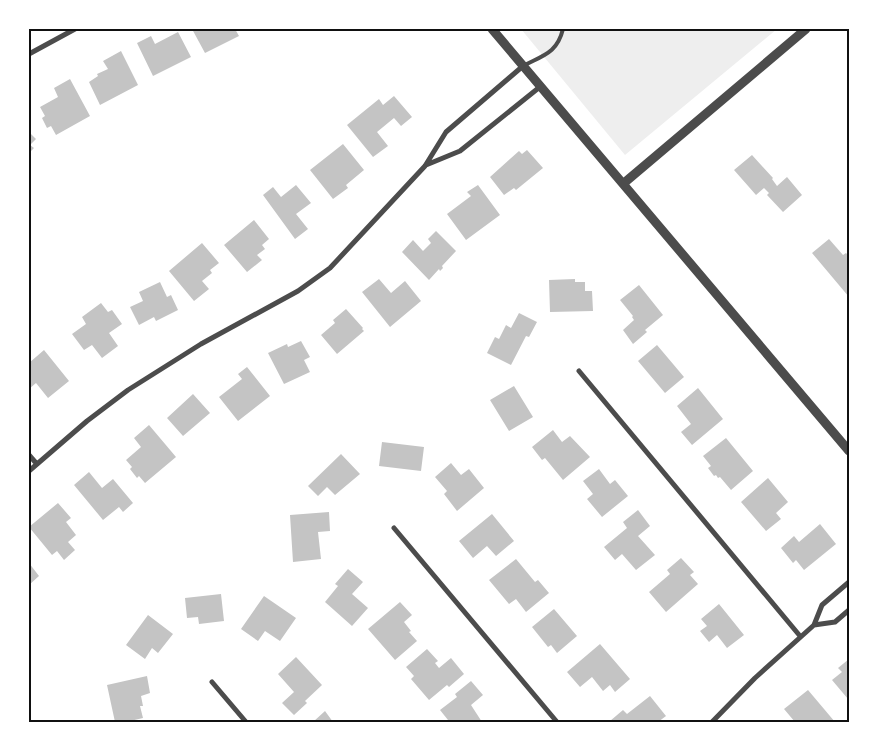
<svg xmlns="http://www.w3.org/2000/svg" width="878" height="751" font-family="'PT Serif',serif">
	<rect width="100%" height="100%" fill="#fff"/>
	<path fill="#eee" d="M521,29h256l-152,126z"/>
	<path fill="#c4c4c4" d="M192,29h43l4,7 -34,17z
		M178,32l13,25 -38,19 -16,-33 14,-7 4,8z
		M121,51l17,34 -38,20 -11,-23 9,-6 -1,-2 11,-5 -5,-8z
		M70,79l20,37 -34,19 -5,-9 -4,2 -5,-10 3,-2 -5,-9 18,-10 -4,-9z
		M394,96l18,21 -11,9 -7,-8 -17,14 11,14 -15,11 -26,-32 32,-26 4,6z
		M29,132l7,7 -6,6 4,3 -5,5z
		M343,144l21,26 -18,15 2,3 -15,11 -23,-29z
		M527,150l16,18 -27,22 -2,-2 -10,7 -14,-18 29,-26 3,3z
		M752,155l21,23 -1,1 5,7 10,-9 15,18 -19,17 -16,-17 2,-2 -5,-5 -8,7 -22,-25z
		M296,185l15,18 -15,11 12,15 -13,10 -32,-44 10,-8 8,10z
		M478,185l22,30 -34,25 -19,-26 24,-18 -4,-4z
		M254,220l15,19 -7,6 3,4 -8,6 5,5 -15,12 -23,-27z
		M436,231l20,20 -14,15 1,2 -3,3 -1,-2 -10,11 -27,-28 11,-12 10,11 8,-8 -3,-4z
		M829,239l14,16 3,-2 3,3v41l-37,-44z
		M202,243l17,20 -9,7 2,3 -10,8 7,8 -15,12 -25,-30z
		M379,279l12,14 14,-12 16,20 -31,26 -28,-35z
		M575,279v3h10v9h7l1,20 -43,1 -1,-32z
		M160,282l7,15 4,-2 7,15 -22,11 -2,-4 -15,8 -9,-18 13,-6 -4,-9z
		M639,285l24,30 -18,15 2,2 -14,12 -10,-14 11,-10 -2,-3 1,-1 -13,-16z
		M101,303l7,9 4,-2 10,14 -13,9 9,13 -16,12 -10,-13 -8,5 -12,-16 14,-10 -4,-7z
		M346,309l17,19 -1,1 2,2 -27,23 -16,-19 14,-12 -2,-3z
		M519,313l18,9 -8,15 -3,-1 -15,29 -24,-12 8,-16 4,2 7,-14 5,3z
		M301,341l9,16 -6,3 6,12 -26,12 -16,-31 19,-9 1,3z
		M657,345l27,32 -19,16 -27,-32z
		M44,350l25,31 -21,17 -12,-15 -7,6v-26z
		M247,367l23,29 -32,25 -19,-24 23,-18 -4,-5z
		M514,386l19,31 -24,14 -19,-31z
		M698,388l25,31 -31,26 -11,-13 10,-8 -14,-18z
		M193,394l17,19 -27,23 -16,-18z
		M149,425l27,32 -31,26 -6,-7 -2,2 -7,-9 2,-2 -6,-7 15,-13 -7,-9z
		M553,430l9,12 8,-6 20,21 -27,23 -18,-22 -3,2 -10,-13z
		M726,438l27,33 -22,19 -11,-13 -2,1 -2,-3 -2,1 -6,-8 3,-2 -8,-10z
		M382,442l42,5 -3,24 -42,-5z
		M341,454l19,20 -25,21 -8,-8 -9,9 -10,-10z
		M451,463l10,12 8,-6 15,19 -27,23 -13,-17 3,-3 -12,-14z
		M599,469l11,15 5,-4 13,16 -26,21 -15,-18 6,-5 -10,-13z
		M89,472l13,16 11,-9 20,24 -10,9 -4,-5 -16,13 -29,-35z
		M768,478l20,24 -12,11 5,6 -15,12 -25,-29z
		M58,503l13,15 -5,4 10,13 -8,7 7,8 -11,10 -7,-9 -5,4 -23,-28z
		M638,510l12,16 -12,10 17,19 -19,15 -14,-16 -7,6 -11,-13 23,-19 -4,-6z
		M329,512l1,19 -12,1 3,27 -28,3 -3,-47z
		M492,514l22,27 -18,15 -9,-10 -14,12 -14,-17z
		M820,524l16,20 -32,26 -8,-10 -3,3 -12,-15 13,-12 5,6z
		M681,558l13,14 -4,3 8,9 -32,28 -17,-20 21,-18 -3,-4z
		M516,559l19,23 3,-2 11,13 -23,19 -10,-13 -7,5 -20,-24z
		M29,563l10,13 -10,9z
		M348,569l15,13 -11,12 16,14 -16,18 -27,-24 13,-16 -3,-2z
		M221,594l3,27 -25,3 -1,-7 -11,1 -2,-20z
		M264,596l32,22 -16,23 -15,-10 -7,10 -17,-12z
		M400,602l12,13 -8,7 7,9 -2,1 8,9 -22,19 -27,-31z
		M719,604l25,31 -17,13 -10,-13 -8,7 -9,-11 7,-5 -6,-7z
		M554,609l23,27 -20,17 -6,-8 -3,2 -16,-20z
		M148,615l25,19 -15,19 -6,-5 -7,11 -19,-14z
		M600,644l30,35 -15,13 -5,-7 -7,6 -11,-14 -12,10 -13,-15z
		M427,649l11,12 -3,2 4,5 12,-10 13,16 -15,13 -2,-2 -18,15 -18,-21 3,-3 -8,-9z
		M296,657l26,28 -17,16 2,2 -13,12 -12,-12 12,-11 -16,-18z
		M849,659v39l-1,1 -16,-19 10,-8 -4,-4z
		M147,676l3,17 -9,3 2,10h-3l3,12 -17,4h-11l-8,-37z
		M471,681l12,14 -12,10 11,17h-36l2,-2 -8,-10 17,-13 -2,-3z
		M808,690l27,32h-40l-11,-13z
		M650,696l16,20 -8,6h-47l-1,-1 13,-11 4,4z
		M325,711l8,11h-20z"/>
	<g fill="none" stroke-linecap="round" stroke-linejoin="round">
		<path stroke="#4c4c4c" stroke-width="4" d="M523,66c21,-11 34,-13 40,-37"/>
		<path stroke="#4c4c4c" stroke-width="5" d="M29,54l46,-25
			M426,165l34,-14 81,-65
			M579,371l221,265
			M29,455l7,8
			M29,471l58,-50 41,-31 73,-46 97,-53 32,-23 95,-102 21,-34 77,-66
			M394,528l163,194
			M814,625l21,-3 14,-12
			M212,682l34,40
			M712,722l43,-44 59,-53 8,-20 27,-23"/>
		<path stroke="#4c4c4c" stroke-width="9" d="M492,29l357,422
			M624,183l182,-154"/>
	</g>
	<rect width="878" height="751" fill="none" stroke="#ffffff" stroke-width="60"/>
	<rect x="30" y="30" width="818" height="691" fill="none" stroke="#111" stroke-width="2"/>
</svg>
